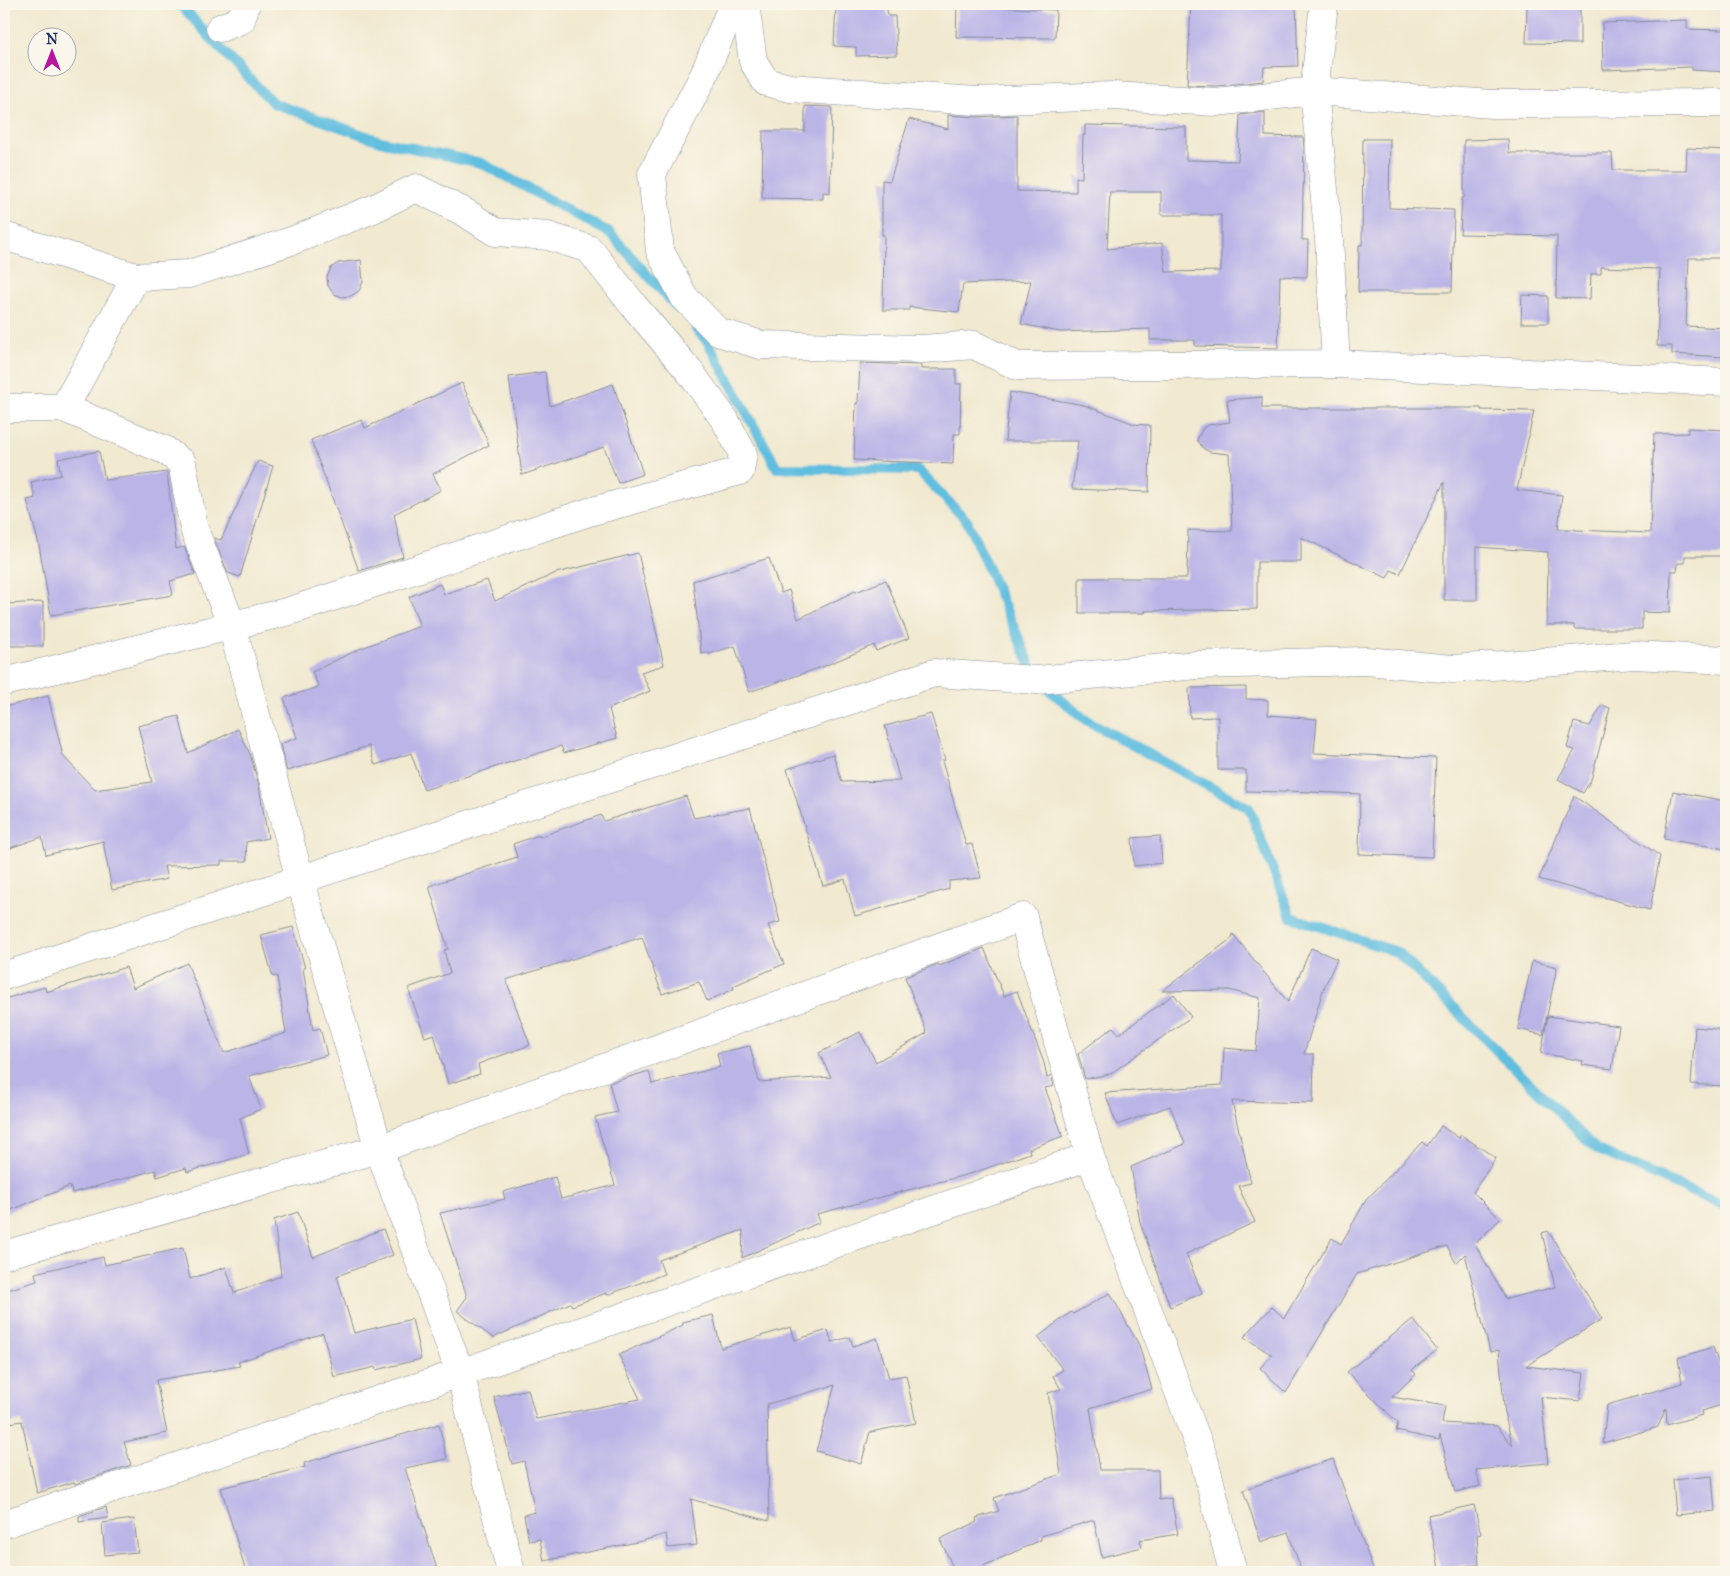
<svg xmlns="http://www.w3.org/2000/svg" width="1730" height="1576" font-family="'IM FELL Great Primer',serif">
	<rect width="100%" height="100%" fill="#fbf7ec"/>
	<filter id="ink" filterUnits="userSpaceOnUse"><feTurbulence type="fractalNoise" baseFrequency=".02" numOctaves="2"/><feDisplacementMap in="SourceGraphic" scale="10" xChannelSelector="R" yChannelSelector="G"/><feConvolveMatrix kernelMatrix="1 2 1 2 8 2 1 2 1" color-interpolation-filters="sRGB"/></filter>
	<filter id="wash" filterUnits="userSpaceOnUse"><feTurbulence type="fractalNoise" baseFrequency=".0096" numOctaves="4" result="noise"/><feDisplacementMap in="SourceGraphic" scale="20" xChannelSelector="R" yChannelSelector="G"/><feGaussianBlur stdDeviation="1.12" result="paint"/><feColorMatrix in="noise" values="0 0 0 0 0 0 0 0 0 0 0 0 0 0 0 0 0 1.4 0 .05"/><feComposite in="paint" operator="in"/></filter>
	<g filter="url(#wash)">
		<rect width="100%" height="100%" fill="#f1e9d0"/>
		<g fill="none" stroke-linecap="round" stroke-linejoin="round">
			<path stroke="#61bedf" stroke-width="10" d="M180,4l35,39 58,60 107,38 101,22 129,70 68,76
				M696,329l12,13 69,126 141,2 49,51 70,159 49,40 163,88 42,109 106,35 199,197 130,58"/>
		</g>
		<g id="blocks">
			<path fill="#bab4e7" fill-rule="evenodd" d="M836,4h50l2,12h7l2,39 -41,1v-9l-22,-1z
				M957,4h40v3l59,3 -1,28 -99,-1z
				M1191,4h29l-1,3 77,-2 2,61 -34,1 -1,14 -47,5 -29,-1z
				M1527,4h53v40l-54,-1z
				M1687,20v9l39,1v42l-34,-2v-3l-89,3 -1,-47z
				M805,106l27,1 -2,86 -7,-1v7l-61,-1 1,-67h42z
				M1265,112v24l38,1 1,11 -2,92h6l-1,37 -27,-1 -2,72 -83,-2v-6h-45v-11l-90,3 -39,-8 10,-43 -68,3 -4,28 -50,-5v3h-26l1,-75h-2v-55l8,1 19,-62 39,10v-14l28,2 41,-2v76l59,1v-15l6,1 1,-43h2v-10l101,2v33l52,1 2,-46zM1110,192h51v23h60v56l-55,1 -4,-29 -55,6z
				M1363,139h27l-1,69 65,2 -2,82h-94l1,-47h3z
				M1508,139l1,14h103l1,17h73l1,-22 39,2v108h-37l-3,68 39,2v29l-53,-3v-8h-15l3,-77 -59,-2v7h-10l-1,25 -34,-1 1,-62 -97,-2 2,-36h2v-58z
				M361,260l2,22 -4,9 -8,5 -9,1 -8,-3 -6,-8 -1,-9 4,-9 7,-5z
				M1522,295l26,1v27h-27z
				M860,363l61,2v4h35v15h5l-1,50h-6l-1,30 -99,-4 2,-57h2z
				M545,372l5,34 63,-22 30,90 -25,9 -14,-36 -82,28 -13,-98z
				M462,383l27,62 -56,29 8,16 -47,24 9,43 -44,14 -48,-131 51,-20 3,8z
				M1010,392l74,13 48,18v1l18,1 -1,67 -77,-3 6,-48h-73z
				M1262,397v11h219v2l53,1 -17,79 45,5 -4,34h17v1l75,3 4,-99 34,-1v-5l38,2 -2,37h2v89h-41v7h-7l-1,8h-6l-1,42 -28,-1v17h-68v-4h-27l1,-73 -71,-5v53h-33v-118l-44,92 -9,-4 -4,8 -86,-41v25h-44v47l-112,2v2h-66v-35h108l1,-48 44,1 -3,-77 -19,-2 -6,-3 -7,-9 6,-12 5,-3 22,-3 -3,-22z
				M99,451l6,29 62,-8 9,77 8,-2 11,27 -25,7 3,14 -122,20 -12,-70 -12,-45 8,-2 -4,-16 30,-7 -3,-16z
				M258,461l15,5 -33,111 -12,-4 -14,-35 7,2z
				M638,553l26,112 -23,7 9,19 -41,18 8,29 -53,15 -3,-7 -137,44 -13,-37 -36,12 -6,-19 -82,25 -7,-27 17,-6 -13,-40 35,-11 -7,-15 47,-23 61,-23 -11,-29 31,-13 4,10 43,-14 8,21 61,-28z
				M769,558l12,35 8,-3 9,29 57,-28 1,1 30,-12 23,58 -33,13 -2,-6 -52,22 -73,25 -14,-46 -27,8 -1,-2 -6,1 -8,-72z
				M43,602v44h-37v-42z
				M1246,687v12l22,1v15l49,4 -3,34 122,5 -4,99 -73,-3 1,-60 -74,-3v1l-40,-1v-21h-28v-53l-28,1 -1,-30z
				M48,696l15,60 32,34 57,-8 -14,-56 41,-10 9,37 50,-24 12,25 9,32 9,52 -22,4 1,19h-26v4l-57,1 3,13 -55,11 -9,-49 -57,14 -4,-18 -38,13v-143z
				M1602,705l8,3 -19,72 -8,13 -25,-14 17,-29 -8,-2 7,-26 16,4z
				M931,714l14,46 -3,1 24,84 6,-1 9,34 -32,3v8l-94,27 -10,-37 -22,7 -36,-117 46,-15 9,28 58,-1 -15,-55z
				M1673,791l53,10v48l-62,-10z
				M686,796l8,22 56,-10 30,114 -12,3 16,39 -51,22 1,3 -27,12 -8,-19 -37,12 -20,-57 -136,43 24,65 -52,19 2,10 -32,10 -14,-50 -9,3 -17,-49 42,-15 -6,-23 4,-1 -19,-63 88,-29 -4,-13 26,-9v2l62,-22 3,6z
				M1574,796l86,60 -10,54 -111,-31z
				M1160,836l2,27 -28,3 -2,-28z
				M293,927l12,41h-2l10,62 7,-2 7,27 -78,21 12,33 -21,9 9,36 -62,18 -1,-4 -29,9 -2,-7 -83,23 -2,-7 -66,27v-214l41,-12 1,5 80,-25 7,21 54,-25 37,90 62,-20 -9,-57 -4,1 -12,-42z
				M1233,934l55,68 23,-54 26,11 -14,31 -19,64h10l-1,49 -81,-2 19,82 -13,3 17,36 -69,32 16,39 -32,14 -30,-85 -9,-55 54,-23 -15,-38 -53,19 -12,-32 117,-8 2,-37 32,3 4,-53 -31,-8 -67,1 70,-53z
				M984,948l20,48 13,-5 27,72 3,15 4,-3 3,11 -9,2 18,48 -34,13 1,4 -57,20 -156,41 3,8 -78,36 1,-28 -84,30 5,14 -57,21 -1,-2 -34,13 -2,-3 -77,35 -36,-27 10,-14 -27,-84 65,-14 -2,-7 52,-15 6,22 54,-14 -20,-68 22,-5 -8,-29 40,-12 3,13 68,-17 -3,-14 33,-7 9,36 72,-5 -12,-24 41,-21 16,30 51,-29 -22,-56 33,-13 1,2z
				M1532,961l25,6 -14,68 -25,-6z
				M1174,994l17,23 -81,57 -25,5 -7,-25 35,-27 6,7z
				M1548,1016l71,10 -7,43 -30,-4 1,-4 -42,-8z
				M1695,1027l31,3 -4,56 -31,-2z
				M1441,1126l18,12 2,-3 35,23 -23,34 27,27 -25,25 31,55 49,-12 -13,-54 6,-2 54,88 -76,47 58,7 -4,28 -39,-4 7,66 -72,7 4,16 -25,6 -15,-57 -1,5 -43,-9 2,-8 -51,-51 66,-53 24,31 -25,20 4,4 -24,23 53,9 -3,17 55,3 16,20 -8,-30 -6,-66 -9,2 -25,-98 -9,9 -9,-17 -90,28 -71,119 -26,-25 12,-13 -28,-18 28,-30 12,11 48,-80 9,6 25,-44 56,-58 5,4z
				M298,1212l15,45 70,-28 10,26 -56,21 17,57 58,-14 9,40 -45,11 -1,-3 -41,10 -11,-44 -85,29 2,4 -84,14 11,53 -43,9 7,23 -56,19 -1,-2 -37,11 -15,-72 -13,2 -5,-26v-106l33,-10 -2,-8 68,-16 2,8 78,-17 7,31 36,-12 8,26 47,-17 -7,-56z
				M1110,1293l29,52 13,44 -62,19 10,62h58l1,30 12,-2 7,36 -38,6 2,7 -40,10 -8,-37 -53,16v4l-71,32h-15l-15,-33 37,-17 -1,-4 23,-7 -5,-13 67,-24 -13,-81 13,-4 -8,-13 10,-6 -25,-33 33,-25 2,2z
				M713,1315l8,33 70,-21 4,13 33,-10 4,12 18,-5 3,9 24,-8 12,40 17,-3 10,48 -46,9 -9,32 -45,-13 19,-66 -68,19 2,117 -78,-22 6,46 -29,3 -2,-14 -24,7 -98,20 -4,-22 -11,2 -5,-26 11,-3 -11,-51 -12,3 -18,-67 34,-8 8,30 104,-20 -21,-44 64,-30v-3z
				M1713,1347l13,39v18l-25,7 1,4 -35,10 -1,-17 -8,19 -55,16 4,-38 75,-22 -4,-25z
				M439,1424l8,35 -42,9 33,104h-192l-25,-84 84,-21 -1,-4z
				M1333,1459l41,113h-72l-14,-40 -27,10 -18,-52z
				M1712,1476l3,35 -39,4 -3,-35z
				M1474,1505l7,29 -4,1 2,30 -40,3 -11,-53z
				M106,1507l2,11 -29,4v-6z
				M134,1519l4,33 -33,3 -3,-32z"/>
		</g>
	</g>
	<g filter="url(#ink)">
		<use href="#blocks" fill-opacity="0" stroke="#868c97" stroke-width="1"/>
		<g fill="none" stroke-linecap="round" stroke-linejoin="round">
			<defs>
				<path id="minor" d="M733,4l-29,71 -52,99 8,77 24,46 34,35 43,13 162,4 51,-4 43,21 319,-2 390,18
					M745,4l8,57 13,21 24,6 186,13 137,-5 103,6 98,-11 10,-87
					M220,28l21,-8 5,-16
					M4,236l132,41 53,-3 105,-34 79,-31 43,-21 50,25 29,19 53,4 41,13 45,57 56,66 35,48 18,34 -3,17 -151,41 -299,99 -286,71
					M1336,364l-7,-125 -15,-148 178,13 234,-1
					M4,408h60l101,42 17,13 12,66 38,97 68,253 79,270 81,224 51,199
					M64,408l72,-131
					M4,976l930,-303 103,7 160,-15 169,-4 87,8 181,-14 92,5
					M4,1255l375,-106 644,-232 67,239 114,303 29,113
					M4,1524l456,-151 630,-217"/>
			</defs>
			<use href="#minor" stroke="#868c97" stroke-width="29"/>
			<use href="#minor" stroke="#fff" stroke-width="28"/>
		</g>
	</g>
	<rect width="1730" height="1576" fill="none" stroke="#fbf7ec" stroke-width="20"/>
	<g transform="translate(52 52)"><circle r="24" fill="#fbf7ec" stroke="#a1a7b3"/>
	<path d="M0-4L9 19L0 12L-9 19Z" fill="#b5179e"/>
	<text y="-8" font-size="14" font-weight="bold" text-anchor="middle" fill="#1b2f5e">N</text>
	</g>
</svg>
